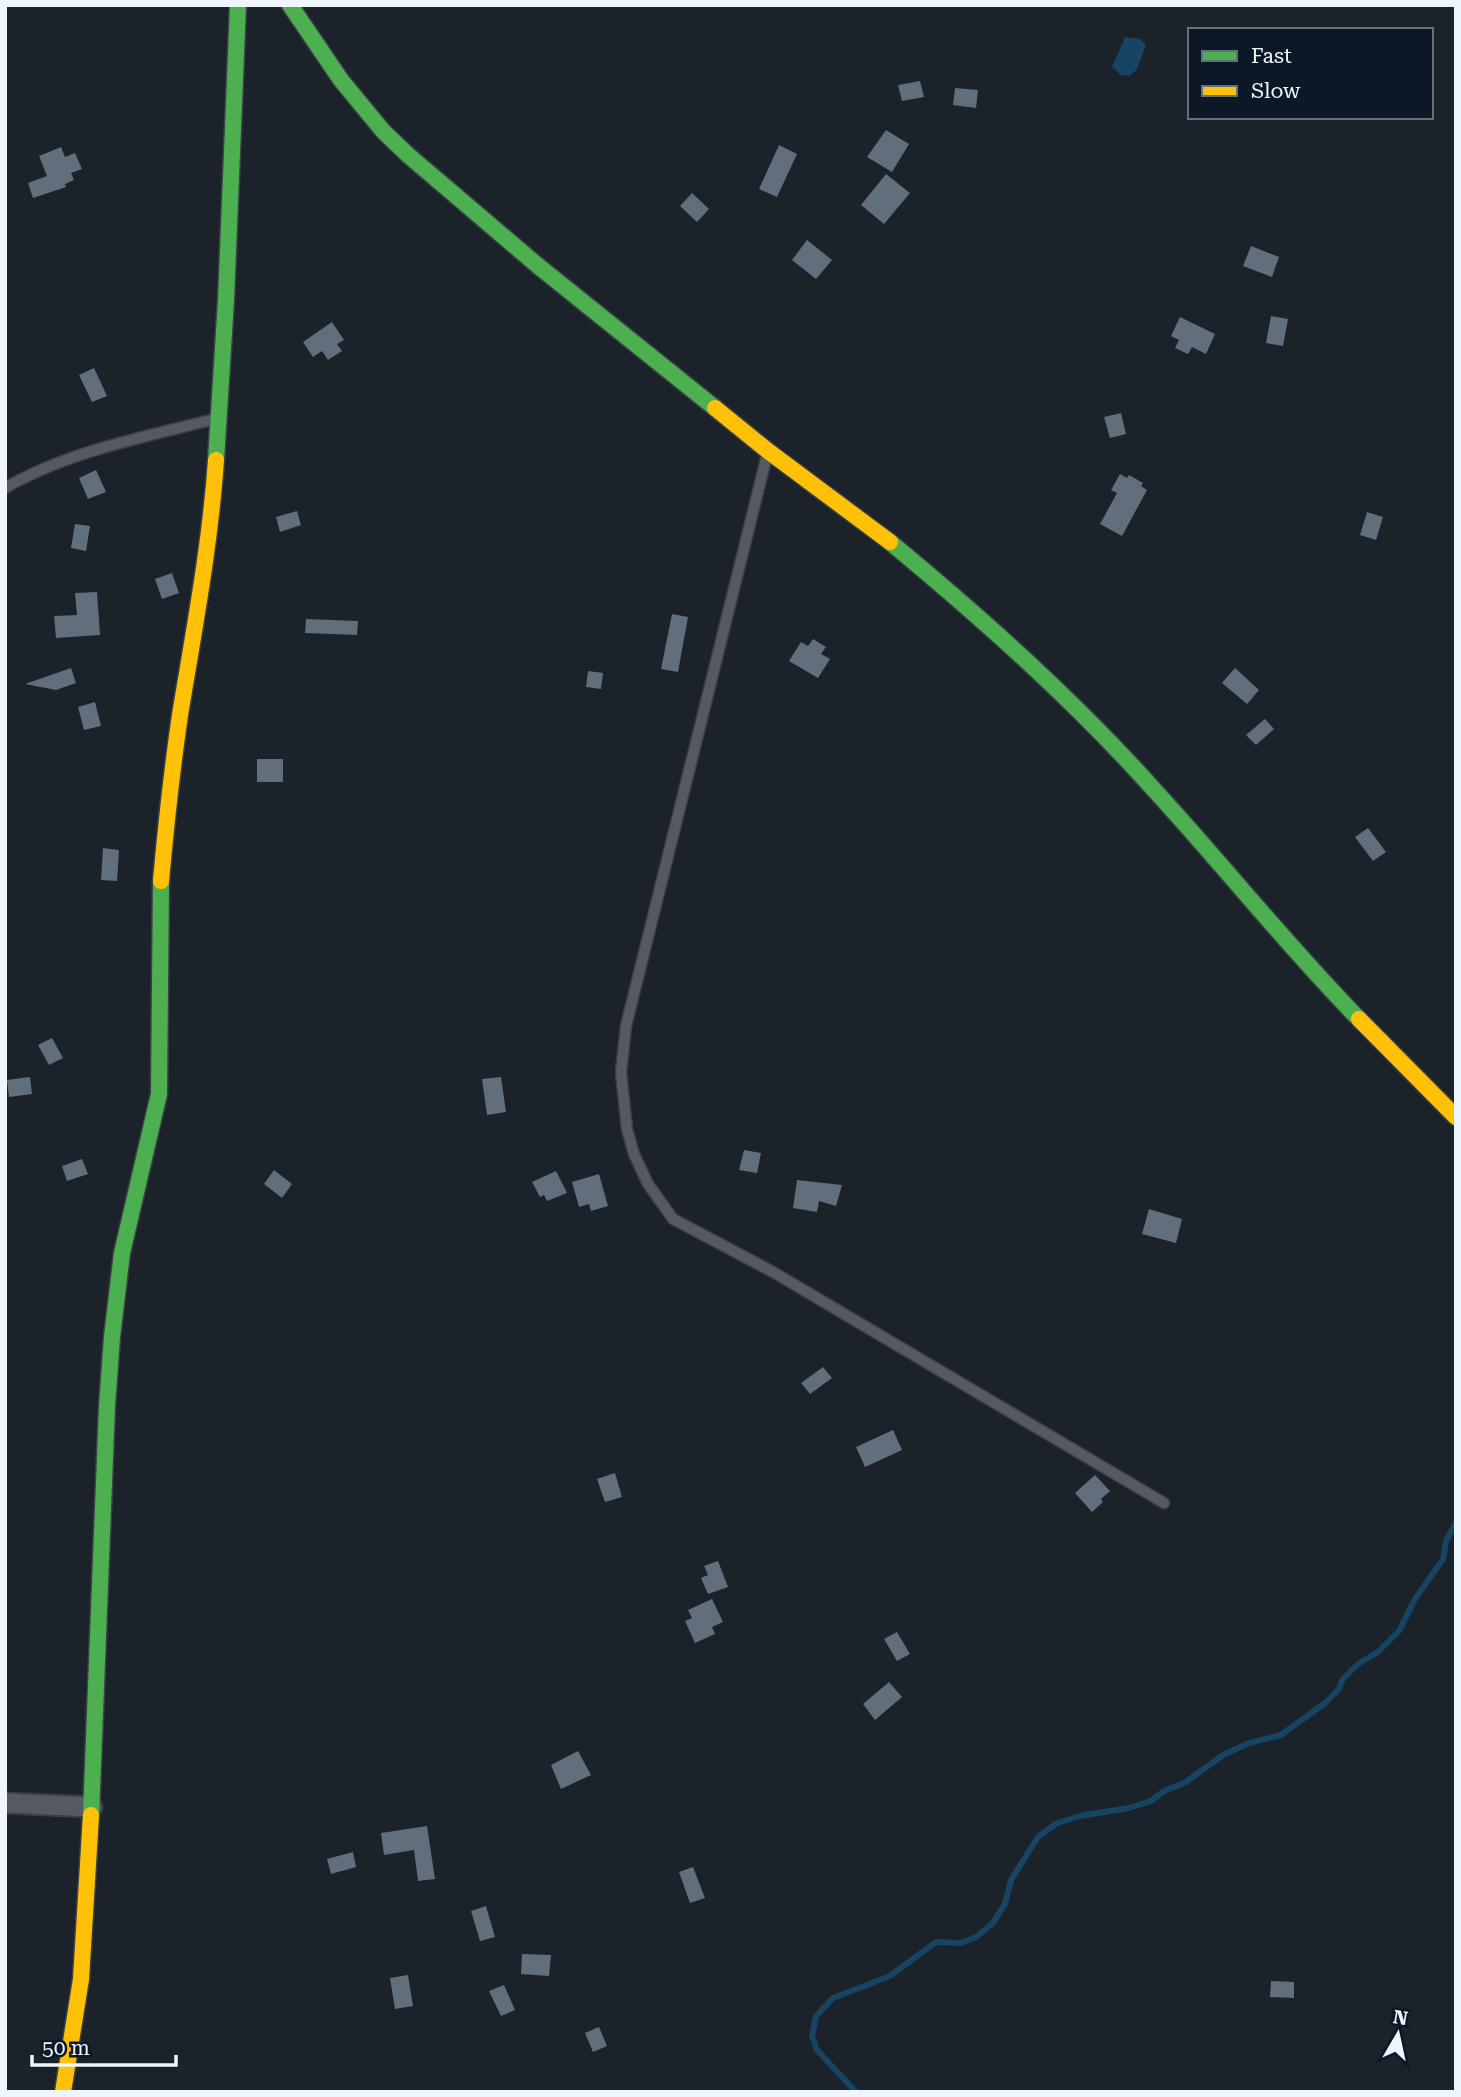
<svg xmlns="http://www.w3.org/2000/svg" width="1461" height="2097" font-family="'Roboto Serif',serif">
	<rect width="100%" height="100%" fill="#1b222a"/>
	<path fill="#164462" d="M1125,37l15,2 6,6 -9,24 -7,7 -9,-1 -9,-8z"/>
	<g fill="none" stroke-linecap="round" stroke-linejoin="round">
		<path stroke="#164462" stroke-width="6" d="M856,2092l-39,-42 -5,-14 4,-20 17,-18 57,-22 46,-34 25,1 15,-6 16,-13 13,-20 6,-24 27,-43 19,-14 23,-7 49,-8 22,-7 13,-10 22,-9 37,-27 26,-12 32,-8 44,-32 14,-14 3,-9 16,-16 20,-12 21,-21 16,-32 28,-40 3,-18 10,-19"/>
	</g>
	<path fill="#616e7c" d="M920,81l4,16 -22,4 -4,-16z
		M955,88l23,2 -2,18 -23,-3z
		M886,130l23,14 -17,28 -25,-15z
		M779,145l18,9 -20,43 -18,-8z
		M61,147l4,10 10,-4 7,16 -11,4 3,7 -9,4 1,3 -33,11 -5,-15 19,-7 -8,-20z
		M886,174l24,19 -26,31 -23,-19z
		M692,193l17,16 -12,13 -17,-16z
		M807,240l25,20 -16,19 -24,-19z
		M1251,246l28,11 -7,20 -29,-11z
		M1271,316l17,3 -5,27 -17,-3z
		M1180,317l35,17 -9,20 -14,-7 -4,7 -13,-6 4,-8 -8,-4z
		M332,322l12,18 -7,4 5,7 -14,9 -6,-9 -9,6 -10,-15z
		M94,368l13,28 -15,6 -13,-27z
		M1121,413l5,21 -16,4 -6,-21z
		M96,470l10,22 -18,7 -9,-21z
		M1120,474l7,4 2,-3 14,8 -2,3 6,4 -25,46 -22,-12 17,-31 -6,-3z
		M297,511l4,14 -21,7 -4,-15z
		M1367,512l16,5 -7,23 -16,-5z
		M75,524l15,2 -4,25 -15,-3z
		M172,573l7,20 -17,6 -7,-20z
		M97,592l3,43 -44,3 -2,-22 23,-1 -2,-22z
		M672,614l16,3 -10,55 -17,-3z
		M306,619l52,2 -1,14 -52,-2z
		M813,639l13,8 -5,7 9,5 -12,19 -29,-17 12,-19 7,4z
		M71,668l5,15 -20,7 -31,-6z
		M1235,668l24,22 -12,14 -25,-21z
		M588,671l15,2 -2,16 -15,-2z
		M95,702l6,24 -17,4 -6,-23z
		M1265,719l9,10 -18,16 -10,-10z
		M257,759h26v23h-26z
		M1368,828l18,24 -13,9 -18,-24z
		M103,848l16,2 -2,31 -16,-1z
		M52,1038l11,20 -14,7 -11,-20z
		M30,1077l2,17 -23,3 -2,-17z
		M501,1077l5,35 -19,3 -5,-36z
		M744,1150l17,3 -4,20 -18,-3z
		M82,1159l6,15 -21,7 -5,-15z
		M274,1170l18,14 -10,14 -18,-14z
		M556,1171l11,22 -20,8 -3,-6 -4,2 -8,-15z
		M599,1174l9,32 -17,5 -2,-7 -10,3 -7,-25z
		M797,1180l45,5 -6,21 -17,-5 -2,11 -24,-4z
		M1149,1209l33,10 -6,24 -34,-9z
		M823,1367l9,11 -22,16 -9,-11z
		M893,1430l9,20 -37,17 -9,-20z
		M615,1473l7,24 -17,5 -8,-23z
		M1095,1475l15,16 -9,8 2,3 -11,10 -17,-19z
		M718,1561l10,26 -20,7 -7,-16 7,-3 -4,-9z
		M712,1599l11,23 -11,5 3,7 -20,9 -10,-22 7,-3 -4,-8z
		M897,1632l13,22 -13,7 -13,-22z
		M889,1682l13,15 -27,23 -12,-16z
		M578,1751l13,24 -30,14 -10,-24z
		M427,1826l8,53 -17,2 -4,-31 -30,5 -3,-22z
		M353,1852l3,15 -25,7 -4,-15z
		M693,1867l12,31 -15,5 -11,-31z
		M486,1906l9,31 -15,4 -9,-30z
		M522,1954l29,1 -2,21 -28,-2z
		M408,1975l5,31 -18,3 -5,-31z
		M1271,1981l23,1v16l-24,-1z
		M504,1985l11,25 -14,6 -12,-25z
		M599,2027l8,19 -14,6 -8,-19z"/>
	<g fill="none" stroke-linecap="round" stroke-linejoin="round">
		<defs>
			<path id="lane" d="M767,455l-141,571 -5,46 6,57 7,25 14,30 25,35 100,53 391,231
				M5,488c64,-37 139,-51 210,-69"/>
			<path id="street" d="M5,1803l87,4"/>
			<path id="fast" d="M290,5l51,75 42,51 25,24 129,110 178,143
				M216,460l10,-160 12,-295
				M890,542c94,78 186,160 267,251 68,74 131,154 202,226
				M91,1815l16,-409 5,-69 10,-84 37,-159 2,-213"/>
			<path id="slow" d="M715,408l53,43 122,91
				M161,881c5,-56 11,-111 19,-166 14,-85 30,-168 36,-255
				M1359,1019l97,98
				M63,2092l18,-113 10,-164"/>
		</defs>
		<use href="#lane" stroke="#3a4046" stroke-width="13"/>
		<use href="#street" stroke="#3a4046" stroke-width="23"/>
		<use href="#fast" stroke="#3a4046" stroke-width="19"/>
		<use href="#slow" stroke="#3a4046" stroke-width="19"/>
		<use href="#lane" stroke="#565962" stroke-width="10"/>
		<use href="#street" stroke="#565962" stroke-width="19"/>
		<use href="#fast" stroke="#4caf50" stroke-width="16"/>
		<use href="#slow" stroke="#ffc107" stroke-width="16"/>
	</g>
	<rect width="1461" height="2097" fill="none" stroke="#eef5fd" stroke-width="14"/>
	<rect x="1188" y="28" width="245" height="91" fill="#0c1826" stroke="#66707c" stroke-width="2"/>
	<rect x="1202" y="51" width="35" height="10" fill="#4caf50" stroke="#66707c" stroke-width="2"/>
	<text x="1251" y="63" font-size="21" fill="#eef5fd">Fast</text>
	<rect x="1202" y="86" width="35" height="10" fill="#ffc107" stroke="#66707c" stroke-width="2"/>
	<text x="1251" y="98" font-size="21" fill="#eef5fd">Slow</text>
	<g transform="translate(1398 2034) rotate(9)" stroke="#0c1826" stroke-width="5" paint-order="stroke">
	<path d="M0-5L12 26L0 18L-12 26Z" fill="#eef5fd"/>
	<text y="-10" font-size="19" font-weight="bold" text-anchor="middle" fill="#eef5fd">N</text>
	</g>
	<path d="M32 2055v10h144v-10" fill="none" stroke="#eef5fd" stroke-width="3.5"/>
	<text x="42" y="2055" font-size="21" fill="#eef5fd" stroke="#0c1826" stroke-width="5" paint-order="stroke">50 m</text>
</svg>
